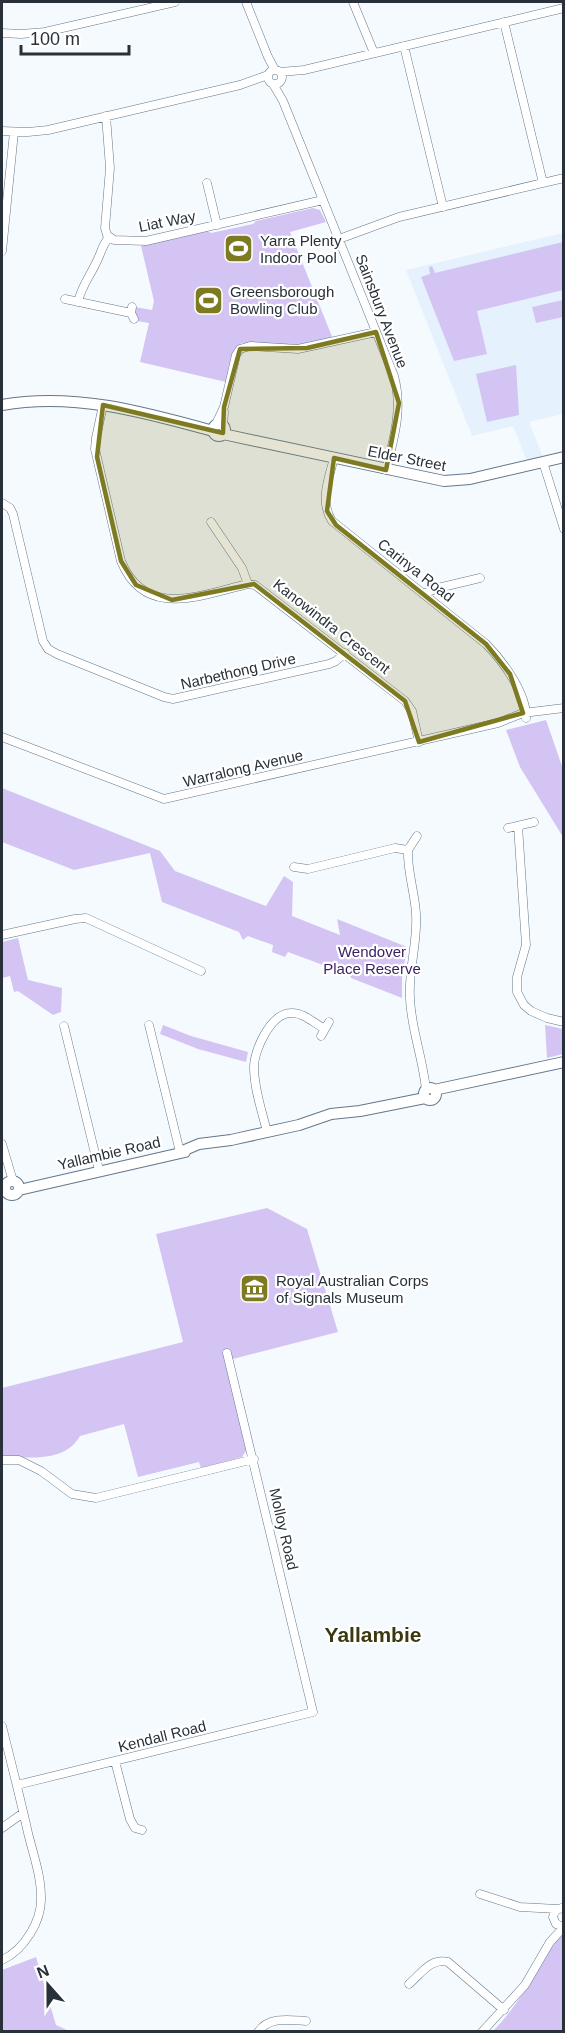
<svg xmlns="http://www.w3.org/2000/svg" width="565" height="2033" font-family="Arial,sans-serif">
	<rect width="100%" height="100%" fill="#f5faff"/>
	<path fill="#e5f1fd" d="M563,233v181l-34,8 14,35 -16,4 -14,-35 -41,10 -66,-166z"/>
	<path fill="#d4c4f4" d="M313,208l7,2 6,12 -36,10 43,107 -39,7 -52,-3c-13,8 -13,25 -16,39l-86,-20 9,-39 -12,-2 -2,-7v-7l17,3 2,-9 -13,-55 66,-15 4,2 42,-9 3,-3z
		M563,242v48l-86,21 10,43 -33,7 -33,-84 9,-3 -1,-7 3,-1 3,7z
		M563,300v17l-27,6 -4,-16z
		M516,365l3,50 -32,7 -11,-48z
		M546,720l17,49v68l-43,-70 -14,-37z
		M2,788l158,63 15,20 91,35 18,-30 9,6 -1,34 48,19 -3,-16 70,28 -5,32v19l-51,-20 -1,-3 -62,-23 -3,5 -13,-5 1,-7 -25,-9 -5,4 -4,-8 -77,-30 -12,-49 -76,17 -72,-28z
		M18,938l10,42 34,8 -1,24 -8,3 -35,-24 -4,1 -4,-16 -8,2v-36z
		M163,1025l28,11 57,16 -2,10 -48,-13 -38,-15z
		M545,1025l18,4v25l-16,4z
		M267,1208l40,21 31,103 -113,29 22,88 -5,8 -41,11 -2,-6 -61,15 -14,-53 -44,12c-15,27 -51,21 -78,21v-69l181,-46 -27,-108z
		M563,1931v100l-71,1c30,-30 47,-67 71,-101z
		M36,1957l20,68 13,6h-67v-61z"/>
	<g fill="none" stroke-linecap="round" stroke-linejoin="round">
		<defs>
			<path id="street" d="M246,2l22,55 7,13
				M353,2l21,51
				M504,22l39,161
				M2,33l19,1 24,-2 130,-30
				M404,46l39,161
				M268 77a7 7 0 1 1 14 0a7 7 0 1 1-14 0Z
				M280,72l24,-2 260,-62
				M273,84l10,17 111,275c9,33 0,62 -8,94
				M106,116l4,52 -5,60 2,7 7,5 32,1 177,-41
				M2,131l26,1 20,-2 192,-45 28,-10
				M207,183l10,42
				M339,239l60,-22 165,-39
				M2,251l12,-119
				M65,299l66,14
				M78,302c4,-17 11,-24 18,-39 5,-9 6,-18 13,-26
				M132,307l-1,6 3,6
				M103,405l-7,33 -1,11 26,112c24,59 80,34 127,23l7,1 150,116 7,10 7,31
				M216,424l8,-17 12,-52 4,-6 10,-3 48,3 78,-17
				M223,426l1,-14
				M334,458c-5,20 -15,43 -2,63l154,123c17,17 41,50 40,74
				M543,462l21,67
				M2,503l8,5 3,6 30,127 5,8 9,5 107,43 9,2 156,-35 7,-3 9,-8
				M211,522l31,46 6,16
				M423,594l15,-6 42,-10
				M2,737l162,62 334,-76 25,-10 41,-5
				M518,826l8,119 -9,32v15l7,13 7,6 16,7 17,4
				M508,828l26,-6
				M408,850l9,-14
				M294,867l14,2 87,-21 13,2c-1,21 7,43 8,64 2,29 -8,56 -6,84 1,31 13,60 16,92
				M2,935l73,-16 11,-1 115,53
				M149,1025l31,127
				M64,1026l35,144
				M321,1036l8,-14
				M267,1132c-5,-21 -13,-43 -13,-65 0,-17 17,-54 37,-54 12,-1 24,11 34,16
				M2,1144l11,37
				M2,1460h17l22,11 31,23 24,4 158,-39
				M2,1726c9,36 18,71 26,107 5,21 13,42 13,64 1,24 -17,53 -39,63
				M115,1761l15,58 5,9 7,2
				M17,1785l296,-73 -86,-359
				M2,1828l21,-15
				M480,1894l40,13 38,2
				M564,1907l-9,4 -2,6 3,7 8,3
				M409,1984c13,-11 21,-26 39,-22l56,48
				M258,2032c11,-16 32,-12 48,-11
				M482,2032l43,-47 25,-43 13,-14"/>
			<path id="secondary" d="M2,405c71,-13 142,7 211,26
				M213 430a6 6 0 1 1 12 0a6 6 0 1 1-12 0Z
				M223,434l221,47 26,-2 94,-22
				M424 1094a6 6 0 1 1 12 0a6 6 0 1 1-12 0Z
				M434,1090l130,-28
				M180,1152l19,-8 32,-4 68,-15 32,-11 29,-3 65,-13
				M5 1188a7 7 0 1 1 14 0a7 7 0 1 1-14 0Z
				M19,1190l166,-38"/>
		</defs>
		<use href="#street" stroke="#62788b" stroke-width="9"/>
		<use href="#secondary" stroke="#62788b" stroke-width="12"/>
		<use href="#street" stroke="#fff" stroke-width="8"/>
		<use href="#secondary" stroke="#fff" stroke-width="10"/>
	</g>
	<path fill="#7d7a21" fill-opacity="0.2" stroke="#7d7a21" stroke-width="4.5" stroke-linejoin="round" d="M376,332l23,71 -13,67 -52,-12 -7,53 9,14 150,119 24,30 13,39 -104,29 -14,-41 -151,-117 -82,16 -36,-15 -15,-24 -24,-104 6,-52 120,28 1,-26 16,-58 67,-1z"/>
	<defs>
		<symbol id="stadium-square" viewBox="-11 -11 22 22"><rect x="-9" y="-9" width="18" height="18" rx="4" fill="#7d7a21" stroke="#fff"/><path d="M0-5a6.5 5 0 1 0 0 10a6.5 5 0 1 0 0-10ZM-3.5-1.8h7v3.6h-7Z" fill="#fff"/></symbol>
		<symbol id="museum-square" viewBox="-11 -11 22 22"><rect x="-9" y="-9" width="18" height="18" rx="4" fill="#7d7a21" stroke="#fff"/><path d="M0-6L6-3V-2H-6V-3ZM-5-1h2V3h-2ZM-1-1h2V3h-2ZM3-1h2V3H3ZM-6 4H6V6H-6Z" fill="#fff"/></symbol>
	</defs>
	<g fill-rule="evenodd">
		<use href="#stadium-square" x="222" y="232" width="33" height="33"/>
		<use href="#stadium-square" x="192" y="284" width="33" height="33"/>
		<use href="#museum-square" x="238" y="1272" width="33" height="33"/>
	</g>
	<g text-anchor="middle" dominant-baseline="central" stroke-width="4.5" stroke-linejoin="round" paint-order="stroke">
		<g font-size="15" fill="#283139" stroke="#fff">
			<text transform="translate(167 221) rotate(-11)">Liat Way</text>
			<text transform="translate(382 311) rotate(69)">Sainsbury Avenue</text>
			<text transform="translate(407 458) rotate(11)">Elder Street</text>
			<text transform="translate(416 570) rotate(38)">Carinya Road</text>
			<text transform="translate(332 626) rotate(38)">Kanowindra Crescent</text>
			<text transform="translate(238 671) rotate(-13)">Narbethong Drive</text>
			<text transform="translate(243 768) rotate(-13)">Warralong Avenue</text>
			<text transform="translate(109 1153) rotate(-13)">Yallambie Road</text>
			<text transform="translate(284 1529) rotate(77)">Molloy Road</text>
			<text transform="translate(162 1736) rotate(-14)">Kendall Road</text>
		</g>
		<g font-size="15" fill="#283139" stroke="#fff" text-anchor="start">
			<text x="260" y="240">Yarra Plenty<tspan x="260" dy="17">Indoor Pool</tspan></text>
			<text x="230" y="291">Greensborough<tspan x="230" dy="17">Bowling Club</tspan></text>
			<text x="276" y="1280">Royal Australian Corps<tspan x="276" dy="17">of Signals Museum</tspan></text>
		</g>
		<g font-size="15" fill="#3b1c61" stroke="#fff">
			<text x="372" y="951">Wendover<tspan x="372" dy="17">Place Reserve</tspan></text>
		</g>
		<g font-size="21" font-weight="bold" fill="#3b3910" stroke="#fff">
			<text x="373" y="1634">Yallambie</text>
		</g>
	</g>
	<rect width="565" height="2033" fill="none" stroke="#283139" stroke-width="6"/>
	<g transform="translate(48 1985) rotate(339)" stroke="#ffffff" stroke-width="4.5" paint-order="stroke">
	<path d="M0-4.5L10 22L0 15L-10 22Z" fill="#283139"/>
	<text y="-9" font-size="16" font-weight="bold" text-anchor="middle" fill="#283139">N</text>
	</g>
	<path d="M21 45v9h108v-9" fill="none" stroke="#283139" stroke-width="3"/>
	<text x="30" y="45" font-size="18" fill="#283139" stroke="#ffffff" stroke-width="4.5" paint-order="stroke">100 m</text>
</svg>
